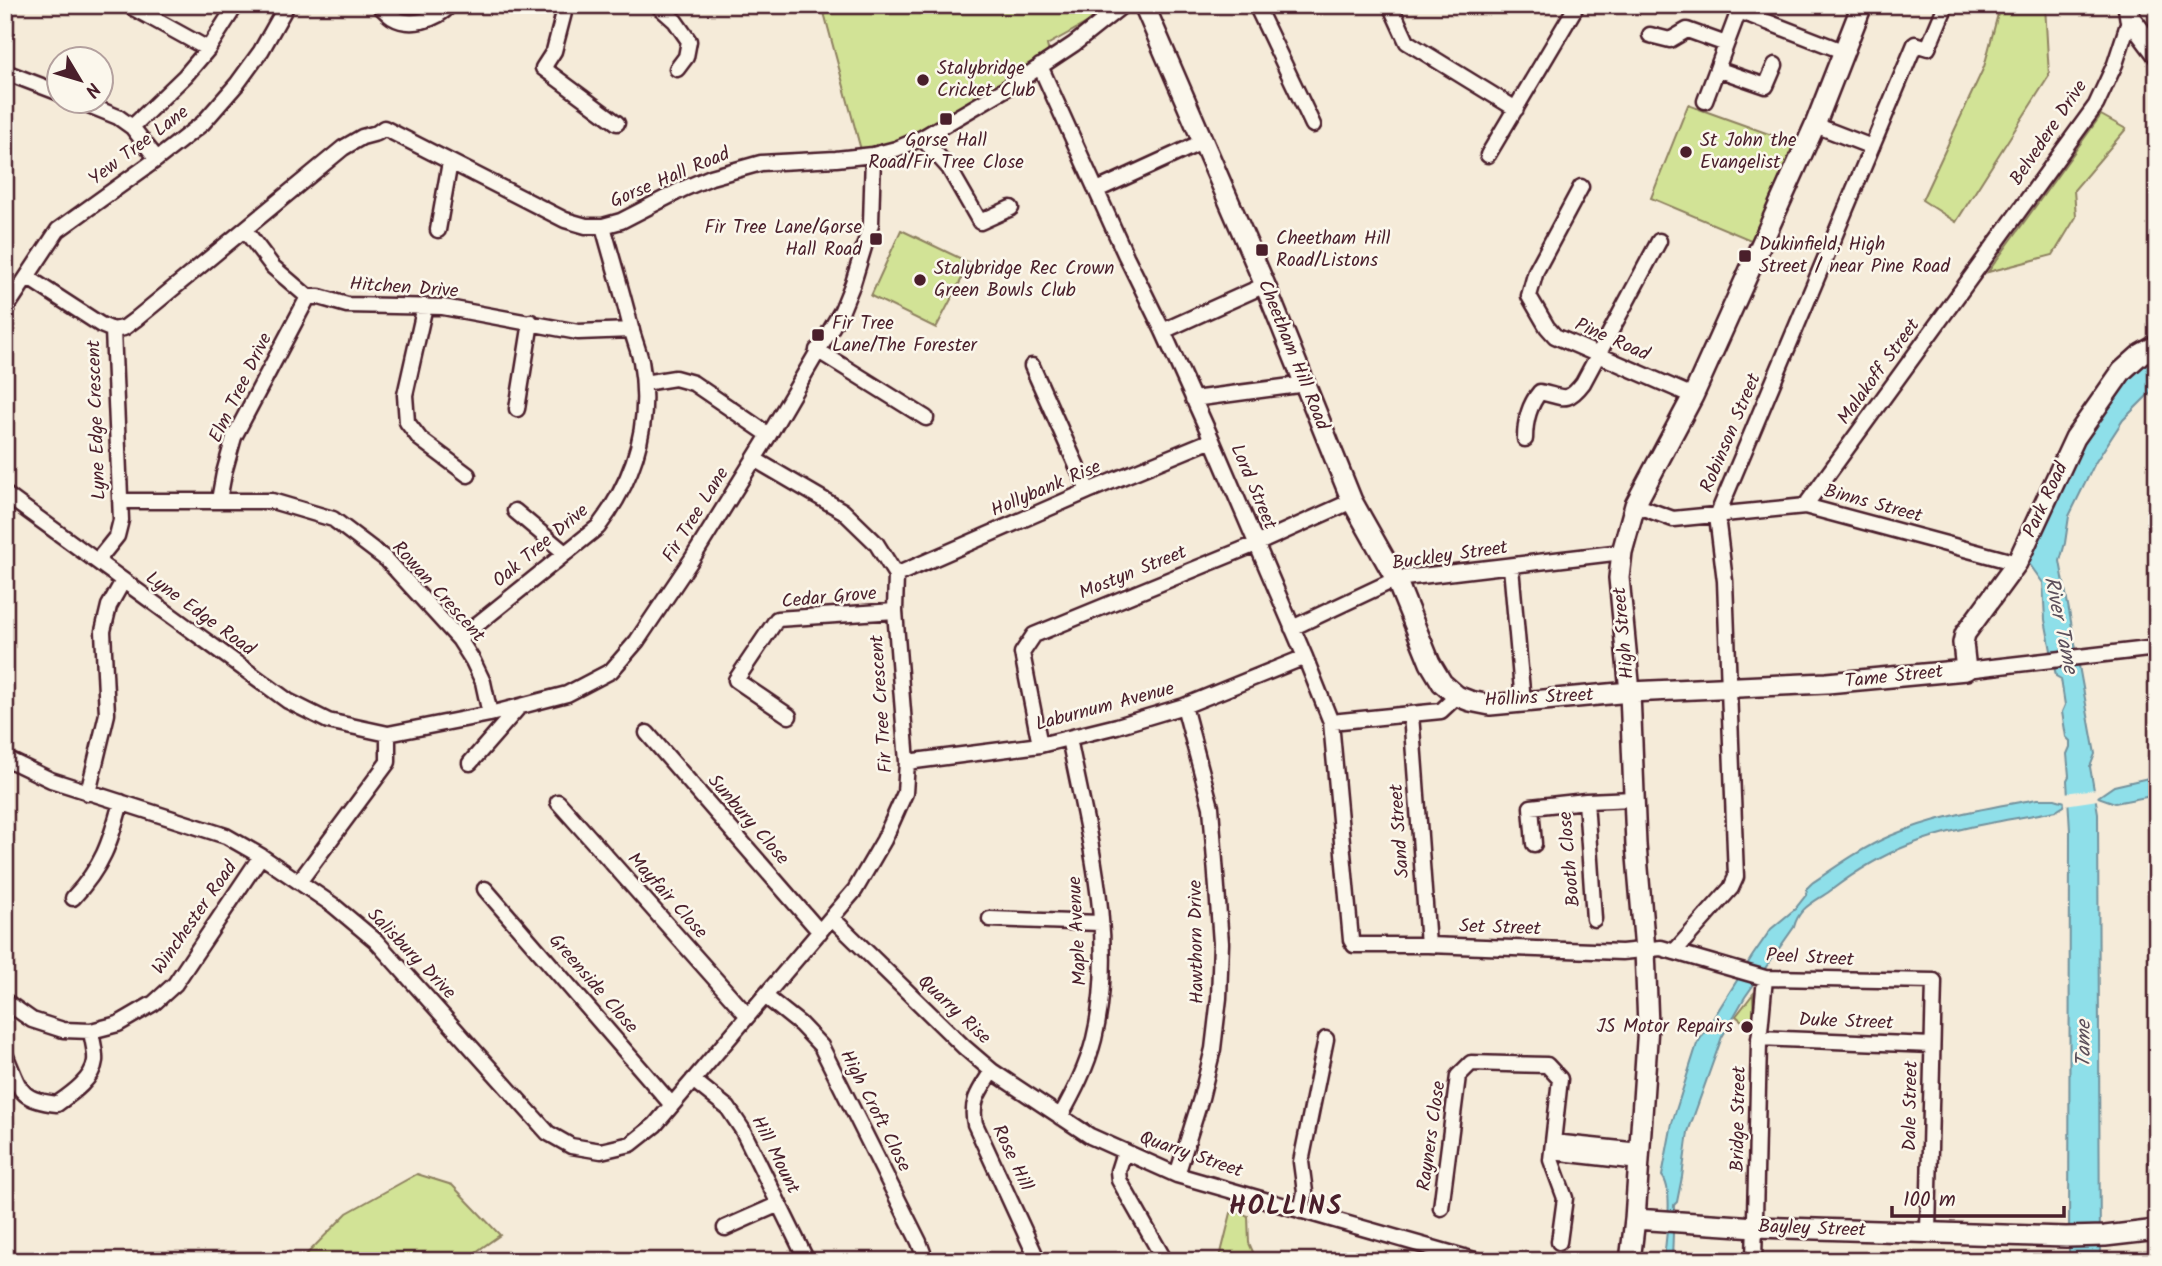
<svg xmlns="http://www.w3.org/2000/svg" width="2162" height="1266" font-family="Kalam,sans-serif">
	<rect width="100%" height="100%" fill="#f5ebd9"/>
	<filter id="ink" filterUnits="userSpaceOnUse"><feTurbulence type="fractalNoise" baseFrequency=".0143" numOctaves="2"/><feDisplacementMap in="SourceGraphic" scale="14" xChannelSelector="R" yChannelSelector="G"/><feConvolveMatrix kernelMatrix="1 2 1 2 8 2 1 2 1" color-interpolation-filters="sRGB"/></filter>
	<g filter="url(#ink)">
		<path fill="#d2e396" stroke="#8e8160" stroke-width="2" d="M822,5h274l5,10 -54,30 2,8 -120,73 -37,17 -31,7z
			M1994,5h51l4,71 -93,146 -34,-22 62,-133 15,-57z
			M1688,105l106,38 -41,98 -102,-43z
			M2101,115l25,14 -52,61 2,27 -23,38 -65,17z
			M901,230l69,33 -34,65 -65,-32z
			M1753,994l1,28 -12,-1 -6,-5z
			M417,1174l35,11 48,50 -37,26h-163l47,-48z
			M1238,1212l10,4 1,27 8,18h-38l12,-48z"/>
		<path fill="#8edfe9" stroke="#73929d" stroke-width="2" d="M2157,358v28l-34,34 -28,43 -26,53 -4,27 -5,18 35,193 -5,13 8,46 2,448h-31l1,-430 -3,-51 2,-4 -2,-22 3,-7v-6l-4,-4 -4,-25 3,-7 -4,-26 -5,-3 -11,-56 -2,-37 -15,-21c19,-42 83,-197 129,-204z
			M2157,776v19l-42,8 -17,-6 16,-11z
			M2037,799h18l10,3 -1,4 -8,5c-47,9 -102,16 -147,34 -29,11 -54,27 -79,46 -15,11 -31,16 -36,36l-49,70 -23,40 -34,95 -6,45 -5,25 -3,3 -2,56h-8c1,-20 11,-70 -2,-85l10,-53 25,-79 56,-89 18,-26 24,-20 11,-14 1,-7 5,-5c25,-17 50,-35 78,-47 46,-20 98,-28 147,-37z"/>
		<path fill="#f5ebd9" d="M2096,789l2,11 -33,5 -1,-12z"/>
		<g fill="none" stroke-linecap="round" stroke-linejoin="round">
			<defs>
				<path id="street" d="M128,5l80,44
					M379,5c4,4 9,9 13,12 18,11 45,3 58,-12
					M566,5l-12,46 -11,17 74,55
					M657,5l18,16 14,20 -3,16 -9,12
					M1256,5l57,120
					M1390,5l17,37 109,67
					M1739,11l106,41
					M1650,35l20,5 17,-10 39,14
					M1040,66l86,190 37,75 49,109 93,217 26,65 20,218 3,5h74l194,7 39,-4 104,30 169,3 -6,251
					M1717,69l49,17 9,-21
					M5,72l55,21
					M1705,101l36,-96
					M81,102l37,15 14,10 25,32
					M1815,125l57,22
					M132,127l53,-51 23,-27 28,-44
					M922,138l27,30 31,54 31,-14
					M1488,155l89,-150
					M1581,187l-45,84 -7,25 18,31 8,9 138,60
					M1097,190l105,-48
					M245,230l28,37 35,30h11l28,8 96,2 135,25 54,-2
					M438,230l12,-68
					M27,277l74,48 12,5 8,190 -4,16 -20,25
					M425,306l-20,89 2,27 13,17 48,36
					M5,310l53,-80 99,-71 46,-36 34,-39 24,-33 26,-46
					M113,330l11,-2 12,-9 207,-171 19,-11 15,-4 7,-5 181,92 21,6h17l18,-5 62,-32 28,-12 50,-14 75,-4 37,-4 23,-6 26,-11 92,-54 60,-40 49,-39
					M1163,331l102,-46
					M817,350l109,68
					M1032,366l56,125
					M644,383l31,-5 18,5 76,52
					M1193,399l113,-15
					M517,409l14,-87
					M1525,439c0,-16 4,-34 15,-47 23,5 27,12 43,-9l76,-142
					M5,494l283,207 40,20 60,13 102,-20 77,-20 44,-23 26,-30 55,-82 77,-124 73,-125 11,-27 18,-59 2,-69
					M219,500l5,-27 10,-36 74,-140
					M120,501h152l61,18 54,41 72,79 14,22 10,21 7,32
					M1635,505l38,14 132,-13 212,57
					M1805,506l291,-401 19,-41 15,-46
					M515,511l50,42
					M1511,567l12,135
					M896,575l192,-84 124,-51
					M1292,628l104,-49 226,-27
					M459,639l139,-112c38,-50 54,-104 43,-166 -3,-13 -8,-24 -11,-37 -8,-33 -18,-65 -27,-98
					M1966,670l191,-22
					M1411,714l17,231
					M789,716l-53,-36 41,-61 118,-8
					M1331,722l110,-11 16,-15
					M647,733l173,199
					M1040,745l-18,-92 12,-18 222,-91 96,-43
					M5,758l46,22 175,56 35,20 72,49 43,36 172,192 23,13 30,5 30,-7 24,-19 200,-235 29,-50 21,-47 2,-31 -12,-151 1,-36 -20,-32 -33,-32 -89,-52
					M907,762l133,-17 77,-19 67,-20 121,-49
					M470,763l48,-55
					M88,793l19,-79 -4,-83 6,-25 14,-25
					M1586,801l48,-2
					M558,802l190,214
					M1534,844l-3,-37 55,-6 8,118
					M299,882l89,-120v-28
					M485,889l187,216
					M73,898c30,-32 37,-55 48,-96
					M832,918l132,129 28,24 98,65 87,39 301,86
					M990,919l110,4
					M1674,952l57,-64 5,-11 -11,-296 -8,-65 198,-472 13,4 18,-43
					M765,996l35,28 21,22 98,196 7,19
					M5,1001l27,19 31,10 28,1 27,-7 36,-21 21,-19 86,-128
					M1759,1038l173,7
					M5,1054c15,34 12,46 52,50 14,-10 36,-25 38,-43 1,-9 -3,-21 -4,-30
					M992,1071c-12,19 -22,30 -17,53l63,137
					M693,1080l35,28 14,21 65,132
					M1060,1117c14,-25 27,-50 34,-78 24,-99 -6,-204 -25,-301
					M1553,1142l87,9
					M1124,1152l-6,19 1,9 46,81
					M1552,1152l87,10
					M1177,1175l24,-77 12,-49 6,-51 2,-55 -10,-136 -27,-101
					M1441,1208l17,-132 13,-13 76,2 13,14 -9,81 14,38 -6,44
					M1301,1211l4,-19 -4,-30 25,-123
					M725,1228l54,-24
					M1754,1261l5,-219 6,-64"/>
				<path id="secondary" d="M1144,5l121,280 87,216 44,78 34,84 12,20 15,13 13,5 20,4 140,-13 197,-9 139,-13 -3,-27 2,-9 52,-71 58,-125 47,-67 19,-17 16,-9
					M2128,5l2,13 27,36
					M1635,1219l121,8 310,10 39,-1 52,-6
					M1630,1261l5,-42 13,-193 -3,-76 -9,-105 -6,-153 -11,-114 3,-26 13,-47 58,-109 122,-271 47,-120"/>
			</defs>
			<use href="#street" stroke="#4a1f2b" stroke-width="19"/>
			<use href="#secondary" stroke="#4a1f2b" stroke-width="24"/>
			<use href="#street" stroke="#fbf7ec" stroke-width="14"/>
			<use href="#secondary" stroke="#fbf7ec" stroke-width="19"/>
		</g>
	</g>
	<g fill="#4a1f2b" stroke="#fbf7ec" stroke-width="2.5">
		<circle cx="923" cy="80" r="7"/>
		<rect x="939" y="112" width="14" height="14" rx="3.5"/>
		<circle cx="1686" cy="152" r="7"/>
		<rect x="869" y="232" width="14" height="14" rx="3.5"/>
		<rect x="1255" y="243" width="14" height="14" rx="3.5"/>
		<rect x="1738" y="249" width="14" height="14" rx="3.5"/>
		<circle cx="920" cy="280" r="7"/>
		<rect x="811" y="328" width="14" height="14" rx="3.5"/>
		<circle cx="1747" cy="1027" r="7"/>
	</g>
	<g text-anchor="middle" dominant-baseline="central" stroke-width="5" stroke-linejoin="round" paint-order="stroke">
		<g font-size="19" fill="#4a1f2b" stroke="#fbf7ec" text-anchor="start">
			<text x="937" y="69">Stalybridge<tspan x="937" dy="22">Cricket Club</tspan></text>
			<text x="946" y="141" text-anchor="middle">Gorse Hall<tspan x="946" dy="22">Road/Fir Tree Close</tspan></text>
			<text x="1700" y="141">St John the<tspan x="1700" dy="22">Evangelist</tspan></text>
			<text x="862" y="228" text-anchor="end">Fir Tree Lane/Gorse<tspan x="862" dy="22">Hall Road</tspan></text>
			<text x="1276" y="239">Cheetham Hill<tspan x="1276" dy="22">Road/Listons</tspan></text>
			<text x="1759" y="245">Dukinfield, High<tspan x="1759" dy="22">Street / near Pine Road</tspan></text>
			<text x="934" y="269">Stalybridge Rec Crown<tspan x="934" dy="22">Green Bowls Club</tspan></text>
			<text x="832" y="324">Fir Tree<tspan x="832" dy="22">Lane/The Forester</tspan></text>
			<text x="1733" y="1027" text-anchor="end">JS Motor Repairs</text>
		</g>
		<g font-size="19" fill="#4a1f2b" stroke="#fbf7ec">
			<text transform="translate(2049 133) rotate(-56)">Belvedere Drive</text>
			<text transform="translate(139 146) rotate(-37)">Yew Tree Lane</text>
			<text transform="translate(670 178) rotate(-23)">Gorse Hall Road</text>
			<text transform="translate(404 288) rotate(4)">Hitchen Drive</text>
			<text transform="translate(1612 340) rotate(24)">Pine Road</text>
			<text transform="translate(1293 355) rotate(68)">Cheetham Hill Road</text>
			<text transform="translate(1879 372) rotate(-54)">Malakoff Street</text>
			<text transform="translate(241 388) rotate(-64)">Elm Tree Drive</text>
			<text transform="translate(97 420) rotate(-92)">Lyne Edge Crescent</text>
			<text transform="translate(1731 433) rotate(-67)">Robinson Street</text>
			<text transform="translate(1253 487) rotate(67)">Lord Street</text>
			<text transform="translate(1046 489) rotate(-23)">Hollybank Rise</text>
			<text transform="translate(2046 500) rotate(-65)">Park Road</text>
			<text transform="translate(1873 504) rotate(15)">Binns Street</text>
			<text transform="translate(696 515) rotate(-58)">Fir Tree Lane</text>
			<text transform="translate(541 546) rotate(-40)">Oak Tree Drive</text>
			<text transform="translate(1450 556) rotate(-8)">Buckley Street</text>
			<text transform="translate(1133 573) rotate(-22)">Mostyn Street</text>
			<text transform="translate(438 592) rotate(48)">Rowan Crescent</text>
			<text transform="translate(829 598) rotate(-5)">Cedar Grove</text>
			<text transform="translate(200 614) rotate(36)">Lyne Edge Road</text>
			<text transform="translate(1624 633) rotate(-95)">High Street</text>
			<text transform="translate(1894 677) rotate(-6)">Tame Street</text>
			<text transform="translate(1539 698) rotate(-3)">Hollins Street</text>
			<text transform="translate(882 704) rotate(-94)">Fir Tree Crescent</text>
			<text transform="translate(1105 707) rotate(-15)">Laburnum Avenue</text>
			<text transform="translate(748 820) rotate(49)">Sunbury Close</text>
			<text transform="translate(1400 831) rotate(-94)">Sand Street</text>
			<text transform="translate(1570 859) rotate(-95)">Booth Close</text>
			<text transform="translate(667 896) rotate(48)">Mayfair Close</text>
			<text transform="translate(195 918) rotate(-55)">Winchester Road</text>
			<text transform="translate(1500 928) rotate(2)">Set Street</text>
			<text transform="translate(1078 931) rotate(-93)">Maple Avenue</text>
			<text transform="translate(1197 942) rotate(-91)">Hawthorn Drive</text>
			<text transform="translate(411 954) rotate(46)">Salisbury Drive</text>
			<text transform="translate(1810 958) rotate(3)">Peel Street</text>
			<text transform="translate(593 984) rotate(49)">Greenside Close</text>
			<text transform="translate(954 1010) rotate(43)">Quarry Rise</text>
			<text transform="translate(1846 1022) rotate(2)">Duke Street</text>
			<text transform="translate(1911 1106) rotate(-89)">Dale Street</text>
			<text transform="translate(875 1111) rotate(63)">High Croft Close</text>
			<text transform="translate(1739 1119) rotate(-89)">Bridge Street</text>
			<text transform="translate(1432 1136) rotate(-82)">Rayners Close</text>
			<text transform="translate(775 1155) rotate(63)">Hill Mount</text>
			<text transform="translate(1191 1155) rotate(19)">Quarry Street</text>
			<text transform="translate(1012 1158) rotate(65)">Rose Hill</text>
			<text transform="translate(1812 1229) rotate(2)">Bayley Street</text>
		</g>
		<g font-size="21" font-style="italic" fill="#5b4f5a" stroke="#fbf7ec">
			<text transform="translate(2060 625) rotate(78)">River Tame</text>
			<text transform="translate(2084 1044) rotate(-90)">Tame</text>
		</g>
		<g font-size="26" font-weight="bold" letter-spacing="2" fill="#4a1f2b" stroke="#fbf7ec">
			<text x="1286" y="1207">HOLLINS</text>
		</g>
	</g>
	<rect width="2162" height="1266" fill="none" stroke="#fbf7ec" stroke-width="28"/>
	<rect x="14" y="14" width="2134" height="1238" fill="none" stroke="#4a1f2b" stroke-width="2.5" filter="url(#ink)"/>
	<g transform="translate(80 80) rotate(128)"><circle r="33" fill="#fbf7ec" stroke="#b4a19f" stroke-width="2"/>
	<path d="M0-5L12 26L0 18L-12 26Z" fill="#4a1f2b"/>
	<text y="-10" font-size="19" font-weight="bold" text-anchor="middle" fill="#4a1f2b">N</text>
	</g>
	<path d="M1892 1206v10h172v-10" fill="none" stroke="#4a1f2b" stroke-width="3.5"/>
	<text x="1903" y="1206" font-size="21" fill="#4a1f2b" stroke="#fbf7ec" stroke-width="5" paint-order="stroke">100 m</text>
</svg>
